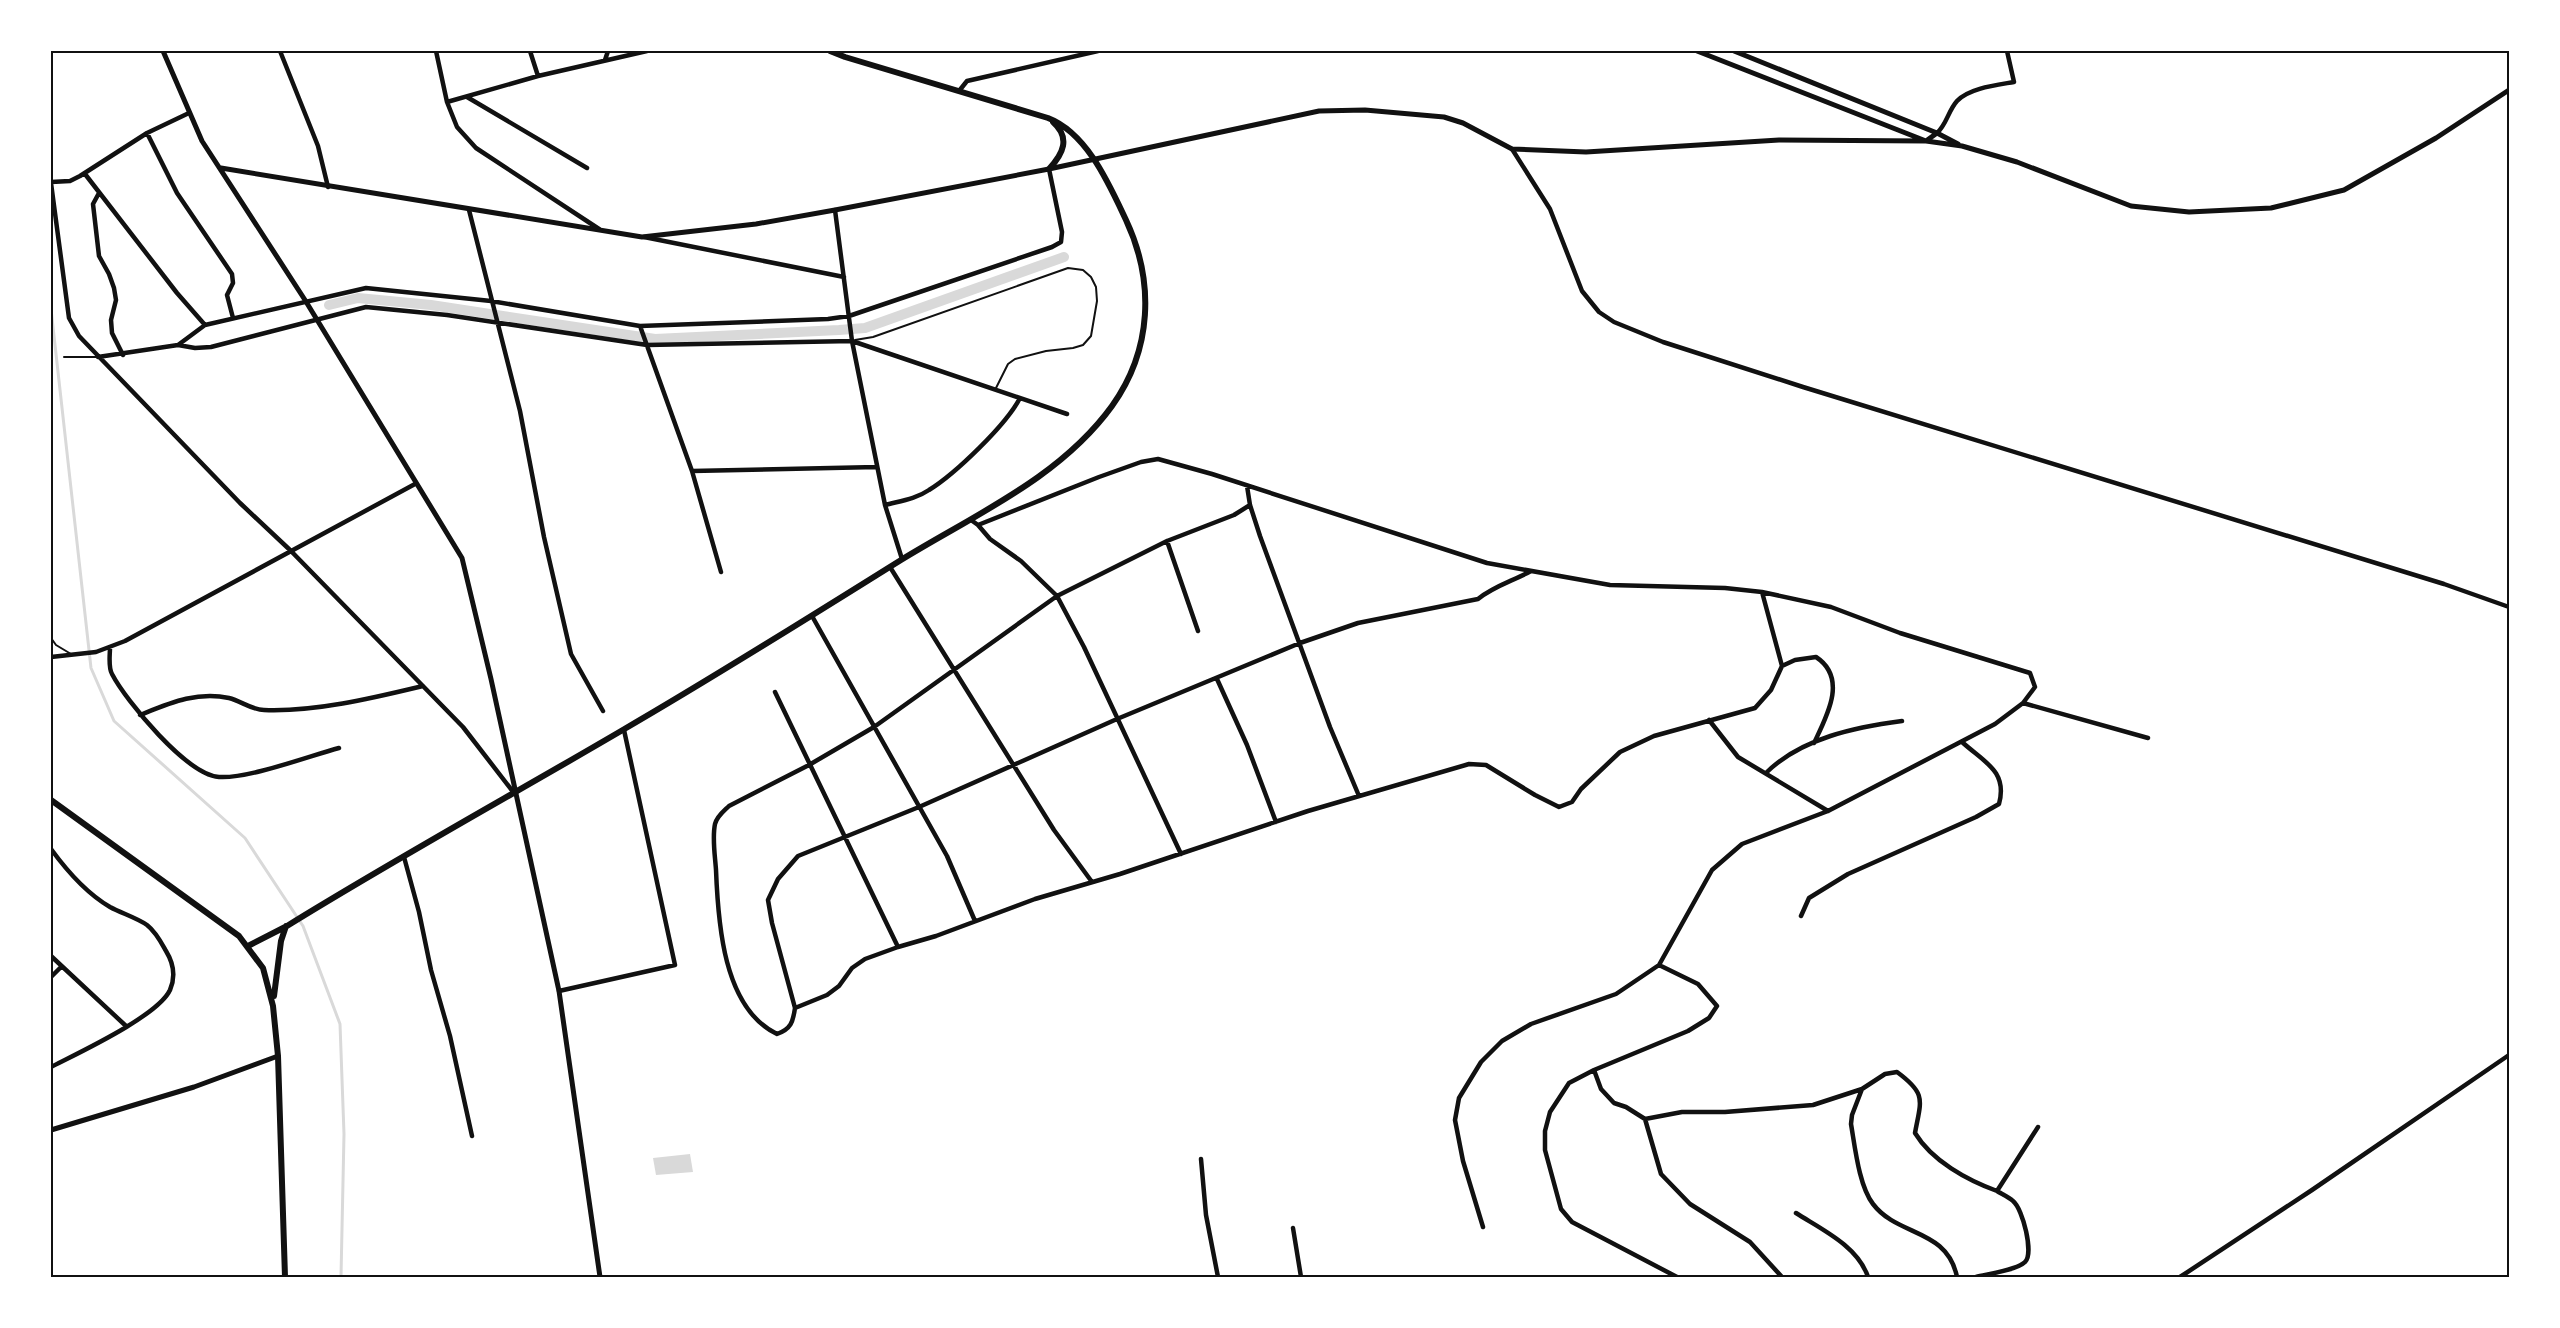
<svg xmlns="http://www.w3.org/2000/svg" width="2560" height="1328" font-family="'PT Serif',serif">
	<rect width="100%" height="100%" fill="#fff"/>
	<path fill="#d9d9d9" d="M690,1154l3,18 -37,3 -3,-17z"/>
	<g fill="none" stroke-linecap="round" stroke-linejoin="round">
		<path stroke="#d9d9d9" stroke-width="3" d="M51,309l40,359 23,53 131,117 58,88 37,98 4,110 -3,143"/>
		<path stroke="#d9d9d9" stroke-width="10" d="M329,305l29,-7 73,7 224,34 184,-9 26,-2 199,-71"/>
		<path stroke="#111" stroke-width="2" d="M855,340l18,-3 195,-69 15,2 8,7 5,10 1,14 -6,35 -8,9 -10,3 -27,3 -31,8 -7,5 -12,24
			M64,357h33
			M51,638l5,7 15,9"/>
		<path stroke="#111" stroke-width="4.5" d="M280,51l38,95 10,41
			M436,51l11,51 10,25 19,21 123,81
			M530,51l8,25
			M605,60l3,-9
			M959,91l8,-10 131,-30
			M467,97l120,71
			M447,102l91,-26 109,-25
			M147,133l30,60 55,81 1,9 -6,12 6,23
			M1937,133c10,-9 11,-22 20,-32 12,-13 40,-16 57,-19l-7,-31
			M1512,149l38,60 32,82 17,21 15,10 49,20 140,45 641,197 65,23
			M85,174l92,119 28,32
			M51,182l19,-1 10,-5 67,-43 42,-20
			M51,183l18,135 10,18 161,167 50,47 173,177 51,66
			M99,193l-6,11 6,52 10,18 5,14 2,12 -5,20 1,13 11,22
			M469,210l51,201 24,126 27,117 32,57
			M835,210l17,131 33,164 17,54
			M644,237l200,40
			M640,326l52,145 29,101
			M178,345l27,-20 161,-37 125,13 149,25 188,-7 21,-3 203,-69 9,-5 1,-10 -13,-63
			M98,357l80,-12 17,3 16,-1 155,-40 81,8 200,30 205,-4 215,73
			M692,471l185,-4
			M1247,486l3,19 10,31 70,191 29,69
			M885,505c15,-4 31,-6 44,-15 26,-16 77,-65 91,-92
			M1250,505l-16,10 -67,26 -110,55 -183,131 -65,38 -80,41c-5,5 -12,10 -14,18 -3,14 0,31 1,46 2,52 7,138 61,164 14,-5 16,-12 18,-26l-23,-85 -4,-23 10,-21 20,-23 121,-49 198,-88 183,-76 58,-20 120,-24c16,-13 35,-18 53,-28
			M971,520l7,5 121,-48 42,-15 17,-3 54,15 275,89 123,22 115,3 37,4 69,15 69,26 130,40 5,14 -12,16 125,35
			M978,525l12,14 31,22 36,35 27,51 97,207
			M1167,541l31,90
			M890,567l164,263 38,52
			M812,616l135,240 28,65
			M110,647c0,8 -2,20 2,27 14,27 75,101 107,103 29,2 90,-21 120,-29
			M51,657l45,-5 29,-11 290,-157
			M1782,666l13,-6 21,-3c32,21 11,59 -2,86
			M1217,679l30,66 29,77
			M775,692l123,255
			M140,715c30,-12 57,-24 89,-17 12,3 23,12 35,12 52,2 109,-12 159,-24
			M1709,720l29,37 90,54
			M1767,772c35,-34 89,-45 135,-51
			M51,849c16,22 35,44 59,58 11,6 27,11 37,18 9,7 14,17 19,26 8,13 10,25 4,39 -12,26 -92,63 -119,77
			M404,857l15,55 12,58 19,66 22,100
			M1801,916l8,-18 39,-24 128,-57 23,-13c9,-33 -15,-42 -37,-62
			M51,956l75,70
			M1659,965l39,19 19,22 -8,12 -21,13 -94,39 7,19 13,14 12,4 19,12 37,-7h43l88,-7 49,-16 23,-15 12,-2c30,22 24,28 18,61 17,28 52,47 82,58
			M51,977l10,-10
			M559,991l116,-26 -51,-235
			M795,1008l32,-13 12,-9 13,-18 13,-9 33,-12 38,-11 99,-37 85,-25 188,-63 161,-47 17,1 49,30 24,12 13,-5 9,-13 39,-37 34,-16 101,-28 16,-18 11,-24 -20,-74
			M1594,1070l-25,13 -19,29 -5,19v19l16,59 11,13 105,55
			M1862,1089l-10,26 -1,9c4,23 8,62 22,80 25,33 74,24 84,73
			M1645,1119l16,55 29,30 60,38 32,35
			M1201,1159l5,56 12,62
			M1796,1213c25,16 62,33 72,64
			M1483,1227l-20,-66 -8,-41 4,-22 22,-36 21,-21 29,-17 85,-30 43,-29 53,-95 30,-26 86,-33 167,-87 28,-21
			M1293,1228l8,49
			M1976,1277c12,-3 41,-7 49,-15 9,-8 -2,-53 -12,-61 -4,-4 -11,-7 -16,-10l41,-64
			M2180,1277l132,-87 197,-135"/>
		<path stroke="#111" stroke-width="5" d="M163,51l39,90 103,159 157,258 29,121 68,312 41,286
			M1697,51l229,90 36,5 55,16 114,44 58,6 82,-4 73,-18 92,-52 73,-48
			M1734,51l203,82 21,11
			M221,168l421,69 114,-13 79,-14 214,-41 270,-58 46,-1 79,7 19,6 49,26 74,3 193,-12 147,1 11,-8
			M51,1130l143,-43 84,-31"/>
		<path stroke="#111" stroke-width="6" d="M1049,169c14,-15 22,-31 4,-47
			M51,800l188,136 24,32 10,38 5,50 7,221
			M248,946l39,-20c110,-68 223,-130 334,-195 95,-55 187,-113 280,-171 73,-45 159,-82 211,-154 40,-56 43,-124 14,-186 -17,-36 -39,-87 -78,-102l-203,-61 -15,-6
			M274,996l7,-55 5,-15"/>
	</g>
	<rect width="2560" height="1328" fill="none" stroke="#ffffff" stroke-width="105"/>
	<rect x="52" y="52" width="2456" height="1224" fill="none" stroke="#111" stroke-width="2"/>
</svg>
